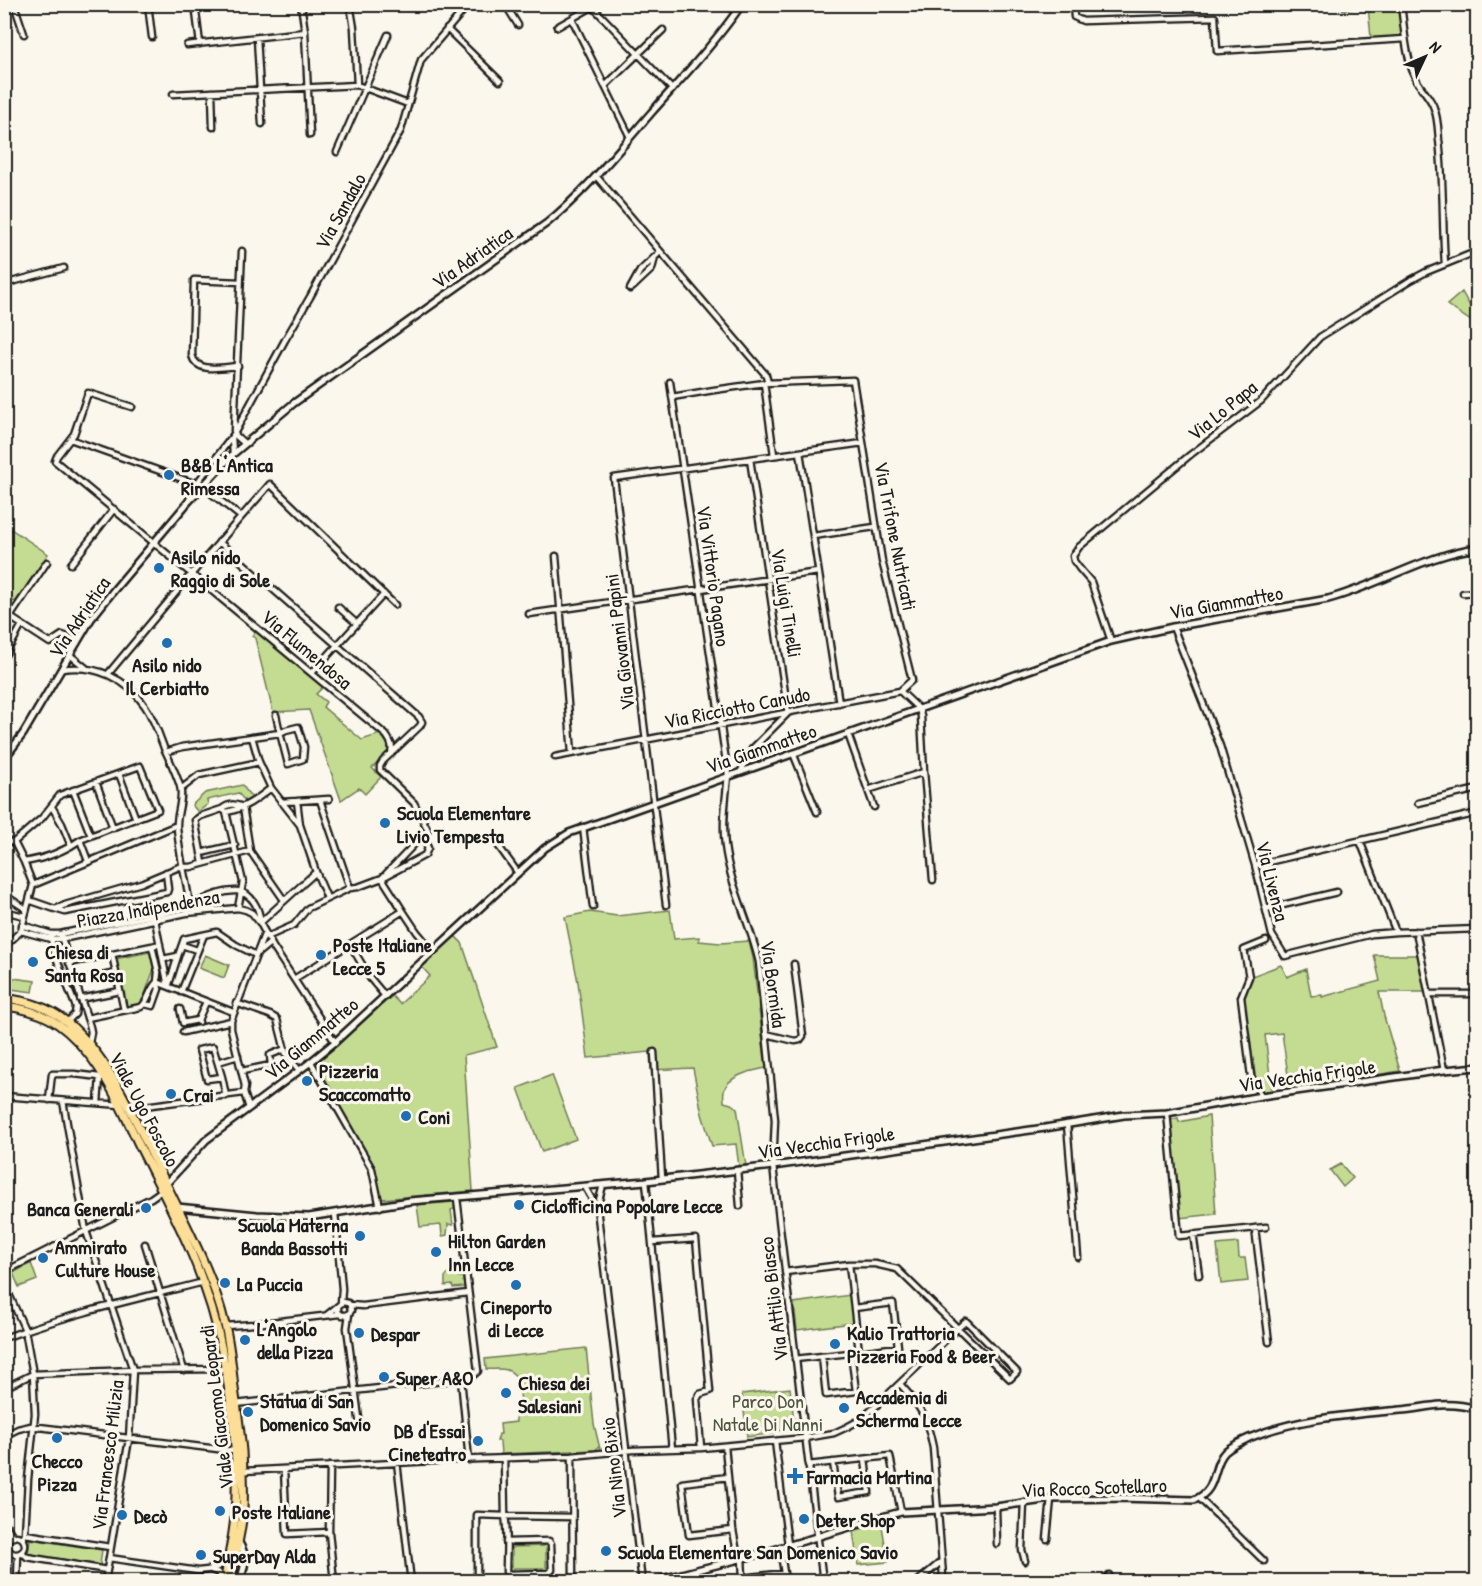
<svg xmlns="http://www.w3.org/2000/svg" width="1482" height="1586" font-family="'Patrick Hand',sans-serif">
	<rect width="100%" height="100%" fill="#fbf7ec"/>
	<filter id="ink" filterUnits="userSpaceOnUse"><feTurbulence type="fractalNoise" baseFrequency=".0167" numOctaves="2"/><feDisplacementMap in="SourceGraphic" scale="12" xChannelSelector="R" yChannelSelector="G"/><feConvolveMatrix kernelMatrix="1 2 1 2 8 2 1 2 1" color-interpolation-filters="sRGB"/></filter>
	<g filter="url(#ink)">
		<path fill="#c3dc92" stroke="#707c57" stroke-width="1.5" d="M1339,5h60l4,31 -32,2 -3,-32 -25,4z
			M1462,292l9,16h6v17l-30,-20z
			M5,525l43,29 -32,47 -11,1z
			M256,631l67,56 -7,7 10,8 -3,5 39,33 18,-6c16,18 7,20 -8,34l9,9 -16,17 -6,-6 -18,12 -32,-90 -36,2 -18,-74 -3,-2z
			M242,785l10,13 -6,4 -8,-9 -31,7 1,4 -10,8 -6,-7 13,-12z
			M670,910l4,29 25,-2v4l21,2 29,-2 4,17 13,110c-14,3 -38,7 -42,23 -1,4 0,7 0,11l7,2 6,4 9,58 -7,1 -3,-23 -24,2 -10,-32 -9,-46 -42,2 -1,-18 -62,6 -10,-76 -13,-65 25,-5 27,4z
			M455,936l7,7 35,104 -33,8 9,136 -92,8 -8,-30 -58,-105 77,-68 8,8 30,-28 -8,-9z
			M150,952l4,17 -13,36 -15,3 -11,-49z
			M205,955l24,10 -5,13 -25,-10z
			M1374,955h44l8,37h-47l5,24 16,55 -110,18 -8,-56 -17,2 7,56 -9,1 -7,-11 -12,-81 8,-24 29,-11 6,12 19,-8 5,27 11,-1v2l58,-16z
			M13,978l22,3 -2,11 -22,-3z
			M552,1075l24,64 -34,13 -24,-64z
			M1209,1116l7,98 -37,4 -9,-98 8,-2 1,4z
			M1341,1164l12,14 -10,9 -13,-17z
			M454,1202v7l-3,1 2,15 -5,-1 -1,11 -5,1 -1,-11 -21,2 -3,-22z
			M1238,1243l1,15h6l3,23 -27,3 -4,-39z
			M31,1263l6,17 -18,7 -6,-14z
			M458,1270l1,7h4l1,10 -11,1 -1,-3 -7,1v-9l6,-6z
			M850,1295l3,28 -56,7 -3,-27z
			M586,1348l8,76 6,25 -1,-2 -2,1 -1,2 -95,4 -1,-13h-3l2,-7h2l-1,-10 16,-2 -1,-16 6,-1c-1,-11 0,-31 -14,-35 -7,-2 -14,0 -21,-1l-1,-10z
			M790,1388l5,41 -20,2v2l-28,4 -5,-43z
			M881,1520l7,42 -30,3 -5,-34 11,-3z
			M30,1539l72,11 -2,15 -72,-11z
			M546,1543l3,1v5h-3v18l3,1v2l-7,1 1,-3h-29l-2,3 -3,-1v-5l3,1v-18l-3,-2v-2h6l-1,3 30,-1z"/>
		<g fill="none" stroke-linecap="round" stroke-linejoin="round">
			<defs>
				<path id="minor" d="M14,4l10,30
					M148,4l4,33
					M195,4l5,40
					M301,4l4,28 5,103
					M350,4l4,24 3,57
					M505,4l13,21
					M590,4l82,85
					M1073,4l1,13 9,4 132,-4 2,34 188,-12
					M1401,4c3,23 5,57 16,77 5,9 14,17 17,27 4,10 4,21 5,32 5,41 3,83 6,124
					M103,7l23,-3
					M572,19l58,118
					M557,27l35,-20
					M447,29l53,52
					M257,38l5,86
					M187,45l118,-13
					M605,86l58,-56
					M212,92l1,35
					M173,94l184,-9 51,19
					M337,152l51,-117
					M596,176l170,199 2,8
					M4,284l60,-16
					M633,287l19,-18 3,-12
					M630,289l10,-18 20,-19
					M238,366c-16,1 -42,8 -46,-11l2,-75 46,2
					M670,382l58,393c-2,23 -6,47 -3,71 5,40 25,76 34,116l16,158 -2,46 7,62 43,354
					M764,383l10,72
					M672,397l42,-7 50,-7 89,-3 29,181 30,119 -12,11
					M132,407l-44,-14 -14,41 -17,22 -2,5 331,274c5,7 7,11 5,19
					M234,431l8,-180
					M234,434l10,9
					M232,438l1,16
					M70,439l132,47 39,31
					M800,452l39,251
					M189,500l8,-17 37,-49 51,-94 25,-43 91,-167 20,-70 48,-56
					M813,536l62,-9
					M219,542l200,175 3,5 -2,4 -37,35 -3,5v4l34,33 14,27 -46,48
					M556,556l16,197
					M71,564l43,-55
					M1463,593l15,-1
					M338,607l18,16
					M4,613l46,30 12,-8 6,2 9,6
					M529,614l289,-42
					M10,617l37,-55
					M1173,627l47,119 35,119 17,70 13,21 87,-22 24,-2 82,-3
					M1111,641l-20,-59 -12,-14 -5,-7 -1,-5 6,-9 111,-92 71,-54 59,-64 91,-57 15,-8 52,-21
					M70,655l16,13
					M4,657l18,-32
					M62,669c33,-5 64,9 83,37 9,13 14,28 19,42 6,13 12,25 16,38 4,13 -4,28 -3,41 2,27 9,52 13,78
					M312,673l72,-79
					M108,674l80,-96 82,-94 125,121
					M848,734l26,73
					M252,737l7,25 12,26 29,37 16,47 -56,51
					M166,752l16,-5 98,-14 8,31 15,-5 1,-12 -6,-20 -12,3 -6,3 -4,-18
					M793,753l24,59
					M555,757l345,-66 19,18 2,7 3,56 9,108
					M741,771l11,-22 36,-36 -38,-254
					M119,774l17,45
					M96,782l17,46
					M181,789l18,-14 60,-13
					M73,790l18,46
					M868,790l56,-18
					M320,800l30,88
					M297,801l3,24
					M281,802l48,-3
					M1418,803l60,-14
					M52,807l10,17 9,22
					M243,807l7,44
					M222,809c7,-6 12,-5 21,-2
					M226,812l17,70 -5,26
					M583,827l10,80
					M492,837l26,36
					M80,840l8,21
					M1360,841l36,91
					M4,842h10l28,-24 18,-23 80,-29 18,44 -78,30c-17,12 -36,19 -56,22
					M14,842l10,20 9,23
					M201,853l34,-8
					M203,863l-8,-43 6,-4 21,-7 4,3c18,-3 31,-13 45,-24
					M1255,865l223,-52
					M316,872l11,26
					M382,878l21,33
					M33,885l144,-60
					M4,892l5,6 17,11
					M29,900l26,9 10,-4 76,-22 38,-16h12l59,-16 34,49
					M666,905l-52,-427 249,-35
					M55,909l10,3 102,-20 1,-3 -2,-17
					M1266,909l71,-17
					M4,911l20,5
					M155,920l13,66
					M22,925l29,9h9c40,-9 80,-15 120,-25 19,-5 36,-19 57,-18 15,2 23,18 23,31
					M21,931l30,8h11l124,-26 52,-5 8,2 6,3 8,10 13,24 62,95
					M1416,931l28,139
					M61,936l29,91 1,5 -2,11
					M51,937l2,13 23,57 -1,7 -8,8
					M267,937l27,-12 14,-17 42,-20 8,-1 24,-9 43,-23 3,-7 -6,-12
					M160,944l-8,2 6,26 -1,10 76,30
					M350,944l20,34 15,18
					M182,945l15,5
					M4,947l17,-16 12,-46
					M258,953l12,-10
					M112,954l12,56
					M163,959l15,-3 6,-17 33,-7 19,13 20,10
					M69,963l83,-17
					M294,979l109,-68 14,21 16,19
					M74,982l42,-9
					M169,984l9,-28
					M181,992l23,-57
					M1429,994h49
					M80,999l40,-8
					M236,1003l34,12 7,4 9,35 13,16
					M145,1004l8,2 6,-17 -2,-7
					M180,1009l3,14 15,-3
					M87,1018l54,-11c8,-6 8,-18 16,-25
					M199,1022l-1,-2 8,-18
					M183,1032l48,-11
					M766,1034l29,7 5,-1 3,-4 -9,-72
					M213,1047l9,30 -15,2 -8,-29z
					M654,1052l8,127
					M218,1062l20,-6
					M311,1062l61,107 8,38
					M242,1071l29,-6 -1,-10 15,-6
					M222,1077l4,19
					M4,1096l117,9
					M1261,1096l-10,-20 -10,-79 8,-20 -5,-27 22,-9
					M49,1100l3,-26h22l26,3 3,-2
					M63,1101l23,130 47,139 -4,69 -24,143
					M98,1103l2,-26
					M129,1108l115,-15
					M249,1108l-5,-15 1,-7 -14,-57v-8l34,-89
					M1167,1113l12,123 87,-9
					M1067,1124l11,133
					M737,1170l3,36
					M646,1181l26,268
					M585,1187l12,21 45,374
					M597,1208l6,-23
					M335,1213l7,76 -1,14
					M1255,1228l14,114
					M1193,1234l6,41
					M652,1242l44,-3 14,152 -10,3 -3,5 4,49
					M145,1244l39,126
					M4,1272l147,-74 10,-7
					M4,1283l21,47 8,44 2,40 -7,65 -3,55
					M350,1305l13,1 105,-13
					M854,1308l39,-5 5,44 -39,5
					M328,1314l15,-12 5,1 2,2 1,6 -4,4h-5l-4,-3v-5
					M349,1314l-2,14 13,98
					M225,1326l29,-2 86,-10
					M4,1338c65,-24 133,-39 200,-56
					M822,1356l4,39 30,-4 -5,-38
					M795,1359l64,-7 -10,-88
					M461,1379l8,81
					M900,1384c21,23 27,33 33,64l10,128 -7,6
					M4,1388l29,-14 100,-4 92,-1
					M235,1404l226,-25 10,-2 7,-6 -21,-173
					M4,1436l14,-7 13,-3 203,25
					M775,1441l13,104
					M725,1446l8,84 5,28
					M572,1456l1,126
					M397,1462l14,120
					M833,1462l5,35 31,-5 -4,-33
					M808,1465l82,-9 11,56
					M330,1466l-1,66 5,50
					M284,1469l3,65 42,-2
					M243,1471l209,-11 120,-4 61,-6 68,-2 104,-10 29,-5 13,-6 13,-7 15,-13 83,-79 8,-7 51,51 -7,7 -113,-110 -22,-5h-26l-64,8
					M728,1477l-46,6 7,52 44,-5
					M1199,1498l65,63
					M1024,1502l-2,48 3,11
					M996,1507l1,37
					M4,1523l10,14
					M7 1545a9 9 0 1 1 18 0a9 9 0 1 1-18 0Z
					M22,1538l3,-4 85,13
					M1047,1539l4,-40
					M506,1542l43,-1 2,3 1,26 -3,3 -41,1 -2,-2c0,-17 2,-41 -1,-56l67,1
					M22,1552l5,5 80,13
					M742,1557l1,21 41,-5 -4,-26
					M109,1558l89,13c12,-1 22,-2 29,-13
					M4,1559l7,-7
					M211,1570l8,3 2,9
					M17,1582l1,-28
					M477,1582v-67l28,1 -1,-57
					M917,1582l25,-21
					M1109,1582v-7"/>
				<path id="tertiary" d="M4,759l19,-25 68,-115 23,-29 75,-89 44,-47 61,-51 253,-180c39,-32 71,-72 104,-110 31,-35 64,-70 91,-109
					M165,1185l41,-45 102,-76 27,-22 210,-194 24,-15 542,-192 62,-14 155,-28c49,-13 99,-45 150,-51
					M177,1207l80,8 52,2 101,-16 236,-20 127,-15 272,-38 79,-13 43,-2 94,-17 183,-26 34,-3
					M238,1541c11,18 7,21 2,41
					M650,1582l117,-30 115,-35 19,-5 95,-5 55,-8 68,-1 75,2c25,-10 17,-34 31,-48 6,-6 16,-10 24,-14 47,-20 100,-23 152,-28 13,-1 27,-4 40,-5 13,-1 25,1 37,4"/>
				<path id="primary" d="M4,998c24,3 44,9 63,24 45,38 67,97 93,149 23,49 53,101 65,154 5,21 7,42 9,63 3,21 6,42 8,63 1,22 3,46 0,68 -2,21 -9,41 -11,63
					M4,1006c37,4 58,16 81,44 25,29 40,66 56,99 33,65 68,130 81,202 10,51 17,112 13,163 -1,23 -8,45 -10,68"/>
			</defs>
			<use href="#minor" stroke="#1c1c1c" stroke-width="9"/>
			<use href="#tertiary" stroke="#1c1c1c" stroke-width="10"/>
			<use href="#primary" stroke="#1c1c1c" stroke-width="11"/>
			<use href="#minor" stroke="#fbf7ec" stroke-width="4.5"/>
			<use href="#tertiary" stroke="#fbf7ec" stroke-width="5"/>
			<use href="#primary" stroke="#fcde96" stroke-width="7"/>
		</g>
	</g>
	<g fill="#1f6fb2" stroke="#fbf7ec" stroke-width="2">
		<circle cx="169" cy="475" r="6"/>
		<circle cx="159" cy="568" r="6"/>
		<circle cx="167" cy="643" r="6"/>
		<circle cx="385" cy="823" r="6"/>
		<circle cx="321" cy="955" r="6"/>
		<circle cx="33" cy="962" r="6"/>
		<circle cx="307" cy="1081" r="6"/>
		<circle cx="171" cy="1094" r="6"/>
		<circle cx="406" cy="1116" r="6"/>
		<circle cx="519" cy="1205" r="6"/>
		<circle cx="146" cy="1208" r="6"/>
		<circle cx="360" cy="1236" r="6"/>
		<circle cx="436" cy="1252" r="6"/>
		<circle cx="43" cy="1258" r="6"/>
		<circle cx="225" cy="1283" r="6"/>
		<circle cx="516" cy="1285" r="6"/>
		<circle cx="359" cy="1333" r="6"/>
		<circle cx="245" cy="1340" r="6"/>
		<circle cx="835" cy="1344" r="6"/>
		<circle cx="384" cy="1377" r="6"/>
		<circle cx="506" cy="1393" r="6"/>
		<circle cx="844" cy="1408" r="6"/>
		<circle cx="248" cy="1412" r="6"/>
		<circle cx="57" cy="1438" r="6"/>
		<circle cx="478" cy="1441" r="6"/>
		<path d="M792 1467h6v6h6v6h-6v6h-6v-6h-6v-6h6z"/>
		<circle cx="220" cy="1511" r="6"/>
		<circle cx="122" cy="1515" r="6"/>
		<circle cx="804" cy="1519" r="6"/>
		<circle cx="606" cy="1551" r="6"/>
		<circle cx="201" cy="1555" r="6"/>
	</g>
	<g text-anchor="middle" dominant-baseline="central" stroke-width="6" stroke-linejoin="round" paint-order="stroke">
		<g font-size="20" fill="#1c1c1c" stroke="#fbf7ec">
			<text transform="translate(340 211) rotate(-61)">Via Sandalo</text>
			<text transform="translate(472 257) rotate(-35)">Via Adriatica</text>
			<text transform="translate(1222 410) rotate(-39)">Via Lo Papa</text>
			<text transform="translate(896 536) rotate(79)">Via Trifone Nutricati</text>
			<text transform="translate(714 576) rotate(82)">Via Vittorio Pagano</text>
			<text transform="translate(1226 602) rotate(-10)">Via Giammatteo</text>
			<text transform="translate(787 603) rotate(81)">Via Luigi Tinelli</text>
			<text transform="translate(79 617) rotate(-56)">Via Adriatica</text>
			<text transform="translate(619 642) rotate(-97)">Via Giovanni Papini</text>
			<text transform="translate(307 649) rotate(40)">Via Flumendosa</text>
			<text transform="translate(737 707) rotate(-11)">Via Ricciotto Canudo</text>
			<text transform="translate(761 748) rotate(-19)">Via Giammatteo</text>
			<text transform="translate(1273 881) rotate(76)">Via Livenza</text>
			<text transform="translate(148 908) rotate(-10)">Piazza Indipendenza</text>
			<text transform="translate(774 984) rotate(82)">Via Bormida</text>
			<text transform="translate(311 1038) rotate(-40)">Via Giammatteo</text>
			<text transform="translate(1307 1075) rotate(-8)">Via Vecchia Frigole</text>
			<text transform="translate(145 1109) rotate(62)">Viale Ugo Foscolo</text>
			<text transform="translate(826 1142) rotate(-8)">Via Vecchia Frigole</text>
			<text transform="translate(773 1299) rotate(-97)">Via Attilio Biasco</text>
			<text transform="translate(216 1407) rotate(-97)">Viale Giacomo Leopardi</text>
			<text transform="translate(107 1455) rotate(-83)">Via Francesco Milizia</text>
			<text transform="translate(613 1468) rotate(-97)">Via Nino Bixio</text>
			<text transform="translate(1094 1487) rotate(-2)">Via Rocco Scotellaro</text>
		</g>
		<g font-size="20" font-weight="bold" fill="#1c1c1c" stroke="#fbf7ec" text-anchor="start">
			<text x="181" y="464">B&amp;B L'Antica<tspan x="181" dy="23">Rimessa</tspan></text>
			<text x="171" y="556">Asilo nido<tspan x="171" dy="23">Raggio di Sole</tspan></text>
			<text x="167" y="664" text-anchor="middle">Asilo nido<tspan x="167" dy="23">Il Cerbiatto</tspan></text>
			<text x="397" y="812">Scuola Elementare<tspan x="397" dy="23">Livio Tempesta</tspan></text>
			<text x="333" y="944">Poste Italiane<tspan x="333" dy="23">Lecce 5</tspan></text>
			<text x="45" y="951">Chiesa di<tspan x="45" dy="23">Santa Rosa</tspan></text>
			<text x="319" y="1070">Pizzeria<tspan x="319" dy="23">Scaccomatto</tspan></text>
			<text x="183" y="1094">Crai</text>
			<text x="418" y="1116">Coni</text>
			<text x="531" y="1205">Ciclofficina Popolare Lecce</text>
			<text x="134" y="1208" text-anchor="end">Banca Generali</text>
			<text x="348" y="1224" text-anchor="end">Scuola Materna<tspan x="348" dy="23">Banda Bassotti</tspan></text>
			<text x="448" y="1240">Hilton Garden<tspan x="448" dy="23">Inn Lecce</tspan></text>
			<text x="55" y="1246">Ammirato<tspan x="55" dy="23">Culture House</tspan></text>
			<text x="237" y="1283">La Puccia</text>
			<text x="516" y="1306" text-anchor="middle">Cineporto<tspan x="516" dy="23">di Lecce</tspan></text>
			<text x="257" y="1328">L'Angolo<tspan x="257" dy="23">della Pizza</tspan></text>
			<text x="847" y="1332">Kalio Trattoria<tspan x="847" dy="23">Pizzeria Food &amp; Beer</tspan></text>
			<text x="371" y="1333">Despar</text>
			<text x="396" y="1377">Super A&amp;O</text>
			<text x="518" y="1382">Chiesa dei<tspan x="518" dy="23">Salesiani</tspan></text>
			<text x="856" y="1396">Accademia di<tspan x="856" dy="23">Scherma Lecce</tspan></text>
			<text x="260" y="1400">Statua di San<tspan x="260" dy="23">Domenico Savio</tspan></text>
			<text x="466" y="1430" text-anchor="end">DB d'Essai<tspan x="466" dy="23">Cineteatro</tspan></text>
			<text x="57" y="1460" text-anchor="middle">Checco<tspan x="57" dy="23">Pizza</tspan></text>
			<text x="807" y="1476">Farmacia Martina</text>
			<text x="232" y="1511">Poste Italiane</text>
			<text x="134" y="1515">Decò</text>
			<text x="816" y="1519">Deter Shop</text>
			<text x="618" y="1551">Scuola Elementare San Domenico Savio</text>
			<text x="213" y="1555">SuperDay Alda</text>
		</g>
		<g font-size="20" fill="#4e563f" stroke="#fbf7ec">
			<text x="768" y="1400">Parco Don<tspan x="768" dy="23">Natale Di Nanni</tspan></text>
		</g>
	</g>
	<rect width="1482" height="1586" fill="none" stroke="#fbf7ec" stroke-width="24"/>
	<rect x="12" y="12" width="1458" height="1562" fill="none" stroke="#1c1c1c" stroke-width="2" filter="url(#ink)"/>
	<g transform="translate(1425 57) rotate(46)" stroke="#fbf7ec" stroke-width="4.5" paint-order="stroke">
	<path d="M0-4.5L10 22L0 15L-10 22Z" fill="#1c1c1c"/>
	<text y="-9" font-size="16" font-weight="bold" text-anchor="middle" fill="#1c1c1c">N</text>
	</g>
</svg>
